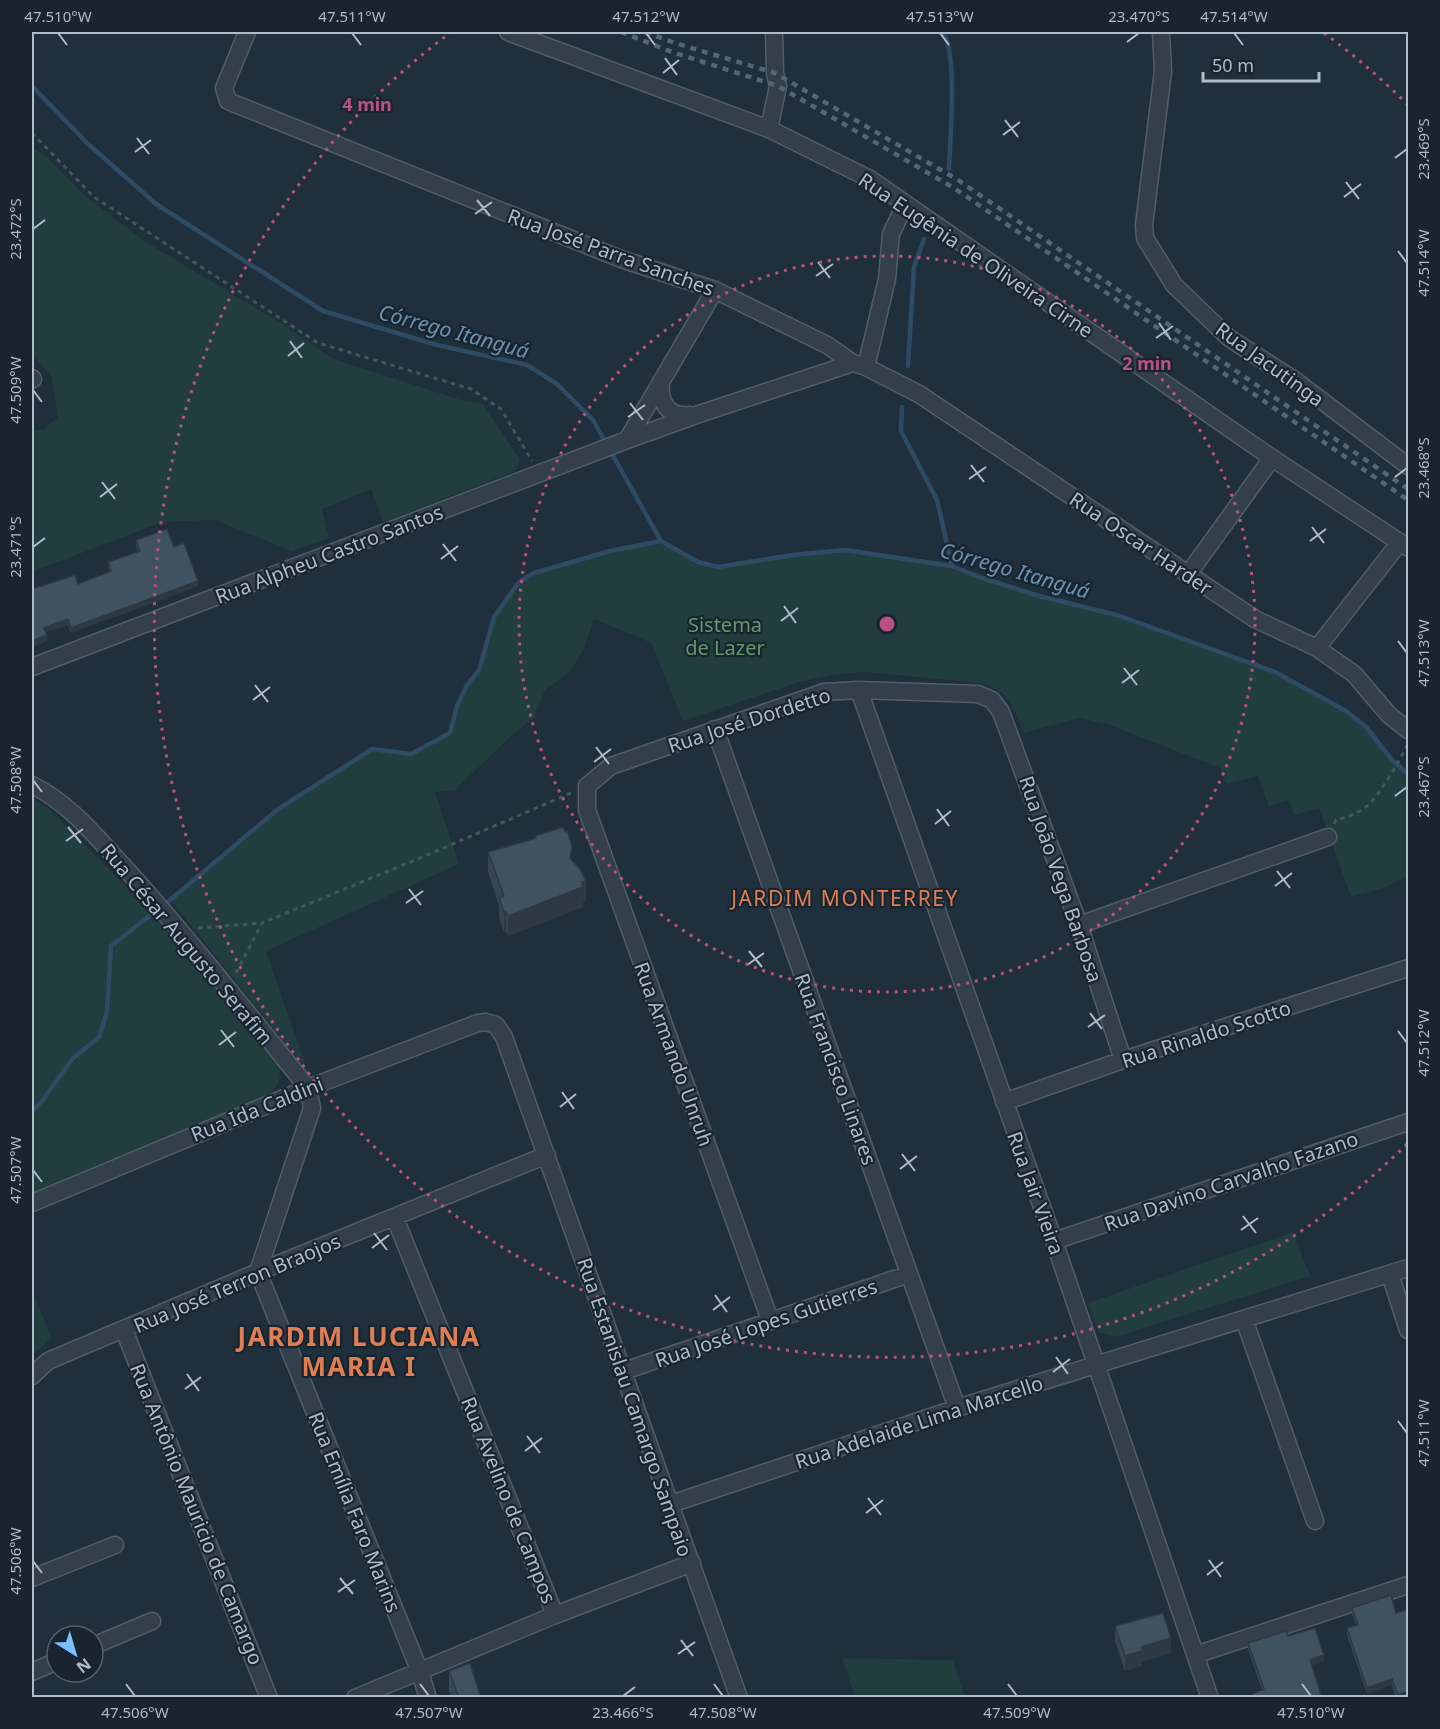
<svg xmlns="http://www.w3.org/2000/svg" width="1440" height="1729" font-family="'Noto Sans',sans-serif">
	<rect width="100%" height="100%" fill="#1f2f3c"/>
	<path fill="#213d3d" d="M32,147l15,10 37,38 62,47 138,83 50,34 127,41 22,4 37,56 -3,9 -9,5 -125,48 -12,-33 -49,20 7,29 -37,13 -77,-31 -53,2 -130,50v-142h11l15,-13 -7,-41 -19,-22z
		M661,541l37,21 20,5 75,-12 52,-5 107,16 27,11 60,19 78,19 158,57 71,39 20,16 26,33 16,14v102l-24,12 -33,9 -32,-89 -25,7 -5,-15 -20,7 -11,-31 -32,8 -6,-16 -113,-44 -28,-6 -55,15c-11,-27 -13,-40 -43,-50l-116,-11 -27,2 -39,8 -116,39 -32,-78 -57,-24 -10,30 -15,24 -24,17 -11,27 -23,19 -56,54 -20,2 24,72 -193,87 42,121 -138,-173 107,-89 95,-61 39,5 39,-21 7,-27 10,-21 12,-15 15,-53 25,-35 17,-10 74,-21z
		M32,798l15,9 106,107 127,152c1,16 -2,22 -16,31l-232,98z
		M1293,1232l17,44 -195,61 -16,-5 -11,-29z
		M32,1291l20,47 -20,18z
		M842,1658l111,2 12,37h-110z"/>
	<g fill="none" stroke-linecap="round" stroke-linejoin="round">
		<path stroke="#2f4b63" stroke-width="4.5" d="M943,32c15,24 7,105 6,137
			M32,86l56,58 68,60 167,107 114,34 90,20 30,19 36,36 68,121 37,21 20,5 75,-12 52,-5 107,16 27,11 60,19 78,19 158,57 71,39 20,16 26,33 16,14
			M908,366l6,-99 10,-28
			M902,407l-1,24 36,69 15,66
			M164,905l113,-95 95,-61 39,5 39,-21 7,-27 10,-21 12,-15 15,-53 25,-35 15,-9 76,-22 51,-10
			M32,1111l10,-10 31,-43 26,-21 8,-25 4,-66 46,-36"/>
		<defs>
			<path id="minor" d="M247,32l-23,56 4,13 393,158 94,31 112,55 26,18 13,4 53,27 336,225 62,29 83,-106
				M508,32l261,97 101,50 402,279 135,89
				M1161,32l2,39 -19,154 1,13 29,47 55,53 67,43 112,85
				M769,129l9,-43 -3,-13 -1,-41
				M866,367l21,-88 4,-45 14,-29
				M32,378l1,1
				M661,381c-2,20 6,37 29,34
				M627,440l88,-150
				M1189,573l83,-115
				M1317,648l37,26 35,41 19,15
				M32,667l595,-227 75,-27 151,-50
				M859,690l195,551 156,457
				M715,729l242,679
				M32,785c38,18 67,55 95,85 63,70 122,145 181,218l4,20 -54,164 162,400 8,26
				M1079,925l249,-88
				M1004,1102l119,-42 285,-92
				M32,1203l276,-115 170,-65 8,-1 10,3 8,12 235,661
				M395,1218l160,397
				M1054,1241l354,-119
				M1390,1274l18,56
				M1244,1319l71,202
				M770,1320l-183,-510v-24l24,-20 213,-74 35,-2 119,4 14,6 9,12 78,213 44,135
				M124,1330l145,368
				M624,1371l285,-97
				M32,1376l16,-15 210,-89 289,-117
				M671,1504l286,-96 451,-140
				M32,1578l83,-33
				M93,1646l59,-25
				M1195,1655l213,-70
				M32,1672l25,-11
				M355,1698l200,-83 137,-52"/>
		</defs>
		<use href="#minor" stroke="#515e69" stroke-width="19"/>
		<path stroke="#3f5959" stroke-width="3" stroke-dasharray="4.5 4.5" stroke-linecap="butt" d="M32,133l62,64 224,146 153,46 30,20 31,52
			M1334,824l2,-4c10,-2 22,-7 30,-13 12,-9 35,-49 42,-63
			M198,928l64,-5
			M236,973l26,-50 163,-67 146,-63"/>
		<use href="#minor" stroke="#33404c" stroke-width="16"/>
		<path stroke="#546573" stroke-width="4.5" stroke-dasharray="6 6" stroke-linecap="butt" d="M621,32l51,20 106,34 176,102 454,312
			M645,32l30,11 100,30 183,107 450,309"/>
	</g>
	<path fill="#374653" d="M136,540l38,7 24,39 -127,47 -3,-8 -22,7 1,9 -15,6v-58l46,-5 32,-12 -2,-5v-5l30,-10 -2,-7z
		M488,852l84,7 14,42 -3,1v5l-75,29 -2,-5 -2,1 -5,-14v-13l-11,-33z
		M1352,1608l44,5 12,-4v88l-12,1 -4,-13 -25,9 -20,-59v-7l9,-3 -4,-11z
		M1115,1626l56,27 -29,9v4l-17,5 -10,-30z
		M1288,1636l36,25 -12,4 10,33h-70v-4l10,-4 -14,-41v-6z
		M449,1671l32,27h-29l-3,-7z"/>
	<path fill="#2d3943" d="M198,581v5l-127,47v-5z
		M68,619v6l-24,8v-5z
		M47,635v6l-15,6v-6z
		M586,881v20l-3,1v5l-75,29v-20z
		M506,911v20l-2,1v-20z
		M1171,1638v15l-29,9v4l-17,5v-15l16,-9z
		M1324,1655v6l-14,5v-6z
		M1392,1679v6l-25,9v-6z
		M1408,1691v6l-10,1v-3z"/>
	<path fill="#405160" stroke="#2d3943" stroke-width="1.5" d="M167,529l7,18 10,-4 14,38 -127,47 -3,-9 -24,9 3,7 -15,6v-52l43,-14 3,9 33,-13 -3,-9 32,-11 -4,-11z
		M563,827l2,5 2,-1 5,15 -2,12 10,11 6,12 -4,1 1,5 -75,29 -2,-5 -2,1 -5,-14 5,-2 -16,-44 48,-14 -1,-2z
		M1391,1595l5,18 12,-4v82l-10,4 -6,-16 -25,9 -20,-60 11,-3 -6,-17z
		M1163,1613l8,25 -30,9 1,4 -17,5 -10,-30z
		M1315,1628l9,27 -14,5 12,38h-69l-1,-4 12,-5 -16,-46 38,-12 2,5z
		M470,1663l11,35h-22l-10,-27z"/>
	<path fill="none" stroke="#aebbc8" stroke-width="2" d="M58,33l9,12M352,33l9,12M646,33l9,12M940,33l9,12M1234,33l9,12M1127,42l12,-9M665,58l12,17M663,73l16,-13M1005,120l13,17M1003,135l17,-13M137,138l12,16M135,152l16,-12M1395,158l12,-9M1346,182l13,17M1344,197l17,-13M477,200l13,16M475,214l17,-12M33,229l12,-9M1398,251l9,12M818,262l12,16M816,276l17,-12M1159,323l12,17M1156,338l17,-12M290,341l12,17M288,356l16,-13M33,390l9,12M630,403l13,17M628,417l17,-12M971,465l13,17M1395,477l12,-9M969,479l17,-12M102,482l13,17M100,497l17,-13M1312,527l12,16M1310,541l16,-12M443,544l13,17M33,547l12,-9M441,559l17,-13M784,606l12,17M781,621l17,-13M1398,641l9,12M1124,668l13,17M1122,683l17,-13M255,685l13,17M253,700l17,-13M596,747l13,17M594,762l17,-13M33,780l9,12M1395,796l12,-9M937,809l12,17M935,824l16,-13M68,827l13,16M66,841l17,-12M1277,871l13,17M1275,886l17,-13M409,889l12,16M406,903l17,-12M749,951l13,16M747,965l17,-12M1090,1013l12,16M1088,1027l17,-12M221,1030l13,17M1398,1031l9,12M219,1045l17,-13M562,1092l12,17M560,1107l16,-13M902,1154l13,17M900,1169l17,-13M33,1170l9,12M1243,1216l13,17M1241,1230l17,-12M374,1233l13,17M372,1248l17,-13M715,1295l12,17M713,1310l17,-13M1056,1357l12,17M1053,1372l17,-13M187,1374l12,17M185,1389l16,-12M1398,1421l9,12M527,1436l13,17M525,1451l17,-13M868,1498l13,17M866,1513l17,-13M1209,1560l12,17M33,1561l9,12M1207,1575l16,-13M340,1578l13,16M338,1592l17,-12M681,1640l12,16M678,1654l17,-12M126,1684l9,12M420,1684l9,12M714,1684l9,12M1008,1684l9,12M1302,1684l9,12M623,1696l12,-9"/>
	<g fill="none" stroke="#bb5181" stroke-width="3" stroke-dasharray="3 6">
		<circle cx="887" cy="624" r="368"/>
		<path d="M1407 1144A735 735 0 1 1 450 33M1324 33A735 735 0 0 1 1407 104"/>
	</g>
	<g text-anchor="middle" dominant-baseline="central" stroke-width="4.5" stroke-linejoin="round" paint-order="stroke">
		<g font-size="20" fill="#aebbc8" stroke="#182530">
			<text transform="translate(611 252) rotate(20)">Rua José Parra Sanches</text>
			<text transform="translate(976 255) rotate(34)">Rua Eugênia de Oliveira Cirne</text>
			<text transform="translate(1270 364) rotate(36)">Rua Jacutinga</text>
			<text transform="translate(1141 543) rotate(34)">Rua Oscar Harder</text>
			<text transform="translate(329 554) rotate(-21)">Rua Alpheu Castro Santos</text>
			<text transform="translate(749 720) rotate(-18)">Rua José Dordetto</text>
			<text transform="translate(1061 879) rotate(71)">Rua João Vega Barbosa</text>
			<text transform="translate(187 944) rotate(50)">Rua César Augusto Serafim</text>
			<text transform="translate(1206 1034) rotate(-18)">Rua Rinaldo Scotto</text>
			<text transform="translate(674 1054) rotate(70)">Rua Armando Unruh</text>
			<text transform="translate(836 1069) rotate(70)">Rua Francisco Linares</text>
			<text transform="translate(257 1109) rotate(-22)">Rua Ida Caldini</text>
			<text transform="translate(1231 1181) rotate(-19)">Rua Davino Carvalho Fazano</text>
			<text transform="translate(1036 1193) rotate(70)">Rua Jair Vieira</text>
			<text transform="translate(237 1283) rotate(-23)">Rua José Terron Braojos</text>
			<text transform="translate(766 1323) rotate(-19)">Rua José Lopes Gutierres</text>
			<text transform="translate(635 1407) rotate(71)">Rua Estanislau Camargo Sampaio</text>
			<text transform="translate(919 1422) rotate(-18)">Rua Adelaide Lima Marcello</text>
			<text transform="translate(509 1500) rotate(68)">Rua Avelino de Campos</text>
			<text transform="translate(355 1512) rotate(68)">Rua Emília Faro Marins</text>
			<text transform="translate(197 1514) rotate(68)">Rua Antônio Mauricio de Camargo</text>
		</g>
		<g font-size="20" fill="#629b69" stroke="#182530">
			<text x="725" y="624">Sistema<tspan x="725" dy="23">de Lazer</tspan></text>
		</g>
		<g font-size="21" font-style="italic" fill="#6b90af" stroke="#182530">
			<text transform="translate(454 331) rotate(15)">Córrego Itanguá</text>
			<text transform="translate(1015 570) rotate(16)">Córrego Itanguá</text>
		</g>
		<g font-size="21" letter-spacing="1.5" fill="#df7e52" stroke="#182530">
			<text x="845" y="898">JARDIM MONTERREY</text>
		</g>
		<g font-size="26" font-weight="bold" letter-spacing="1.5" fill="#df7e52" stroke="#182530">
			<text x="359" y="1336">JARDIM LUCIANA<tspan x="359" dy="30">MARIA I</tspan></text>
		</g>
	</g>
	<circle cx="887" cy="624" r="9" fill="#bb5181" stroke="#182530" stroke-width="3"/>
	<g font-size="18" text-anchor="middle" font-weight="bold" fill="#bb5181" stroke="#182530" stroke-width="4.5" stroke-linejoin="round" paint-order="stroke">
		<text x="367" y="111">4 min</text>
		<text x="1147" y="370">2 min</text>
	</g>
	<rect width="1440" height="1729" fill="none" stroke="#182530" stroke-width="66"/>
	<g transform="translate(75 1654) rotate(143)"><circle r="28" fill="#182530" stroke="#54616d" stroke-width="1.5"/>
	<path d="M0-4.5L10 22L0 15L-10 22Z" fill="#7cbeff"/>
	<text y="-9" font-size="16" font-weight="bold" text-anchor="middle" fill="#aebbc8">N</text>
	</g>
	<path d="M1203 72v9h116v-9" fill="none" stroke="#aebbc8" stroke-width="3"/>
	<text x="1212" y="72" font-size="18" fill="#aebbc8" stroke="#182530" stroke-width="4.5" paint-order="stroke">50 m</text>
	<rect x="33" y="33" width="1374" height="1663" fill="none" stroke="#aebbc8" stroke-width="2"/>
	<g font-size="15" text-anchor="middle" fill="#aebbc8">
		<text x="58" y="22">47.510°W</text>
		<text x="352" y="22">47.511°W</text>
		<text x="646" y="22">47.512°W</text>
		<text x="940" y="22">47.513°W</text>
		<text x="1139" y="22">23.470°S</text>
		<text x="1234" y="22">47.514°W</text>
		<text transform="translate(1424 149) rotate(-90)" y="5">23.469°S</text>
		<text transform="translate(16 229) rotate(-90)" y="5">23.472°S</text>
		<text transform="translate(1424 263) rotate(-90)" y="5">47.514°W</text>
		<text transform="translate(16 390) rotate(-90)" y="5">47.509°W</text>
		<text transform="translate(1424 468) rotate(-90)" y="5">23.468°S</text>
		<text transform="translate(16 547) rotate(-90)" y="5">23.471°S</text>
		<text transform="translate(1424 653) rotate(-90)" y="5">47.513°W</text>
		<text transform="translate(16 780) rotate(-90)" y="5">47.508°W</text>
		<text transform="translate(1424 787) rotate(-90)" y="5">23.467°S</text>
		<text transform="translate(1424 1043) rotate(-90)" y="5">47.512°W</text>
		<text transform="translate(16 1170) rotate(-90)" y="5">47.507°W</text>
		<text transform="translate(1424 1433) rotate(-90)" y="5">47.511°W</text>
		<text transform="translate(16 1561) rotate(-90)" y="5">47.506°W</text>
		<text x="135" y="1718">47.506°W</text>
		<text x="429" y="1718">47.507°W</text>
		<text x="623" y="1718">23.466°S</text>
		<text x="723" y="1718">47.508°W</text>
		<text x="1017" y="1718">47.509°W</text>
		<text x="1311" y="1718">47.510°W</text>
	</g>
</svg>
